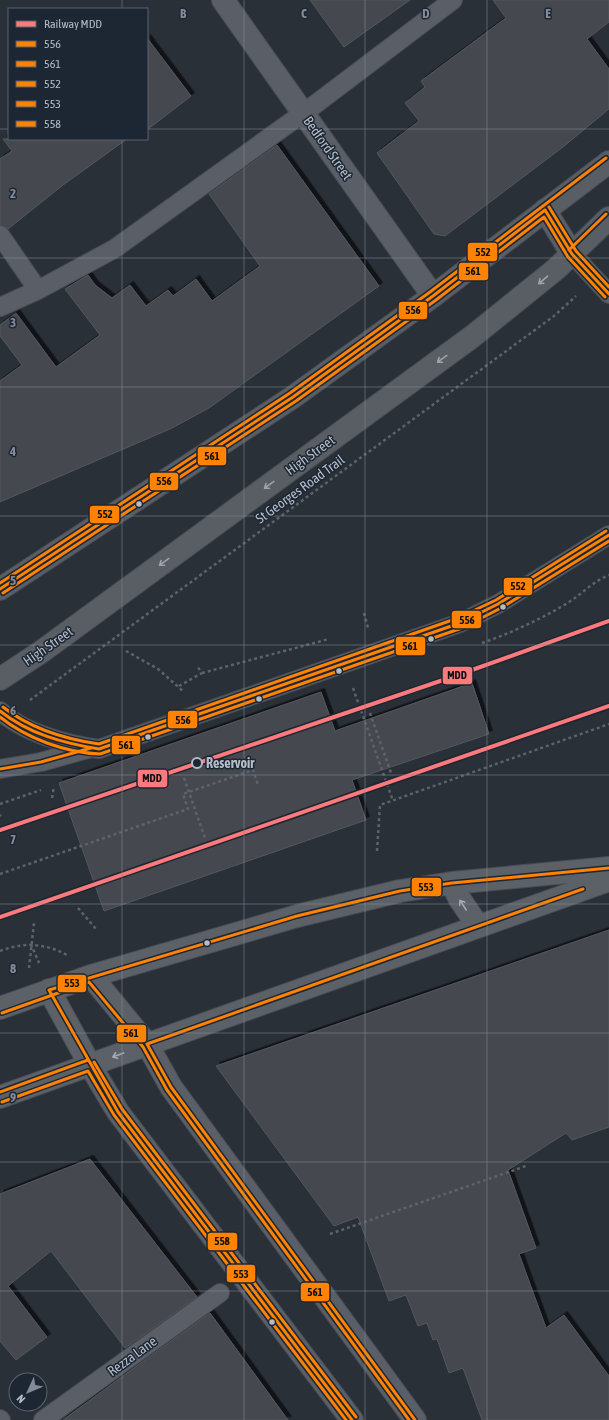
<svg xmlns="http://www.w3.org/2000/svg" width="609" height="1420" font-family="'Asap Condensed',sans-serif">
	<defs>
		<filter id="shadow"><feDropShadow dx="3.5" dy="-3.5" stdDeviation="0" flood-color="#0009"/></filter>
	</defs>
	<rect width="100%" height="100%" fill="#2a3038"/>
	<path fill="#444950" stroke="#52575f" filter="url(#shadow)" d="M310,0h100l-66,47z
		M493,0h116v22l-22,17 22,30v40l-46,38 -118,89 -11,-2 -57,-81 42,-32 -14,-18 20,-16 -4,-6 85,-63z
		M147,38l44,58 -44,34z
		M3,139h124l-64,46 -55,44 -8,-4v-66l12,-8z
		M277,145l102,141 -170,122 -39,21 -170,73v-121l22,-16 -22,-29v-11l16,-12 40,54 44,-32 -35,-46 23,-14 7,10 17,13 18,-13 16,21 22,-16 5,6 23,-17 16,22 48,-35 -51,-72z
		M472,683l17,51 -137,46 14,40 -262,91 -45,-128 262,-91 14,39z
		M609,930v197l-37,13 -6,-7 -58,37 28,78 -17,6 27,74 18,-13 45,61v44h-127l-19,-52 -14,5 -12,-34 -4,1 -6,-17 -9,3 -12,-31 -17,6 -31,-84 -24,9 -118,-160z
		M90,1159l107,138 -72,51 -74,-97 -43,35 39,51 -31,23 -16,-19v-147z
		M210,1313l78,107h-225l75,-55z"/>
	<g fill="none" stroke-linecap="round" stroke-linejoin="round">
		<defs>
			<path id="service" d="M0,235l38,55
				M572,254l37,40
				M0,307l38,-17 76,-41 199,-143 140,-106
				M0,711c24,22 68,34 99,38l361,-126 38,-19 111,-69
				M0,769l41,-7 50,-14
				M0,1419l1,1
				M43,1420l177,-127"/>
			<path id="minor" d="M223,0l210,296"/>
			<path id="tertiary" d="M147,1044l24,43 244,333
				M90,1065l28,47 234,308"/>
			<path id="secondary" d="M545,210l27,44
				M0,589l293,-192 140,-101 176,-134
				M0,679l41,-27 432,-316 83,-67 53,-51"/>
			<path id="primary" d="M452,883l7,15 19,28
				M91,976l56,68
				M49,990l41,75
				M0,1008l91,-32 206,-60 103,-25 52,-8 157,-15
				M0,1097l609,-217"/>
		</defs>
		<use href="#service" stroke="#484c53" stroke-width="20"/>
		<use href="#minor" stroke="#484c53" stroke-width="24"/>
		<use href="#tertiary" stroke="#484c53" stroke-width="24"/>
		<use href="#secondary" stroke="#484c53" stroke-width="24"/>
		<use href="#primary" stroke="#484c55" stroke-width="24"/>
		<path stroke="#5d636a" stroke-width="2.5" stroke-dasharray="3 3" stroke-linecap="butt" d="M364,613l4,15
			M482,643c29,-10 57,-23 84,-39 15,-9 26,-22 43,-29
			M126,651l32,18 26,23
			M202,673l127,-34
			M179,686l23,-13 -5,-7
			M353,688l40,113
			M30,700l524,-384 22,-20
			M370,713l21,60
			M184,778l21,60
			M52,798l2,-12
			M0,804l41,-14
			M0,815l1,1
			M377,851l3,-46 229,-81
			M0,874l188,-65 -5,-15 70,-24 5,15
			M78,908l18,21
			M31,944l8,19
			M0,951c23,-9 45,-8 67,4
			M29,968l5,-45
			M330,1234l196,-68"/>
		<use href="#service" stroke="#5a5e66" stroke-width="18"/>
		<use href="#minor" stroke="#5a5e66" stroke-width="22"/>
		<use href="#tertiary" stroke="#5a5e66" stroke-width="22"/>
		<use href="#secondary" stroke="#595d64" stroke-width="22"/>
		<use href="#primary" stroke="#5c6168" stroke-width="22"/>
		<defs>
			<path id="bus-1" d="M545,210l27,44 37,40
				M0,589l293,-192 140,-101 112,-86
				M0,711c29,23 63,32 99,38l361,-126 38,-19 111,-69
				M0,769l41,-7 50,-14"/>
			<path id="bus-2" d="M3,593l293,-192 140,-101 108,-83 24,40 37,40
				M0,717c26,21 66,36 100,37l362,-126 39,-20 108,-67
				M2,1013l87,-31 54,65 24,43 242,330
				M2,1102l86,-31 26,44 232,305"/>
			<path id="bus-3" d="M549,207l27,44 33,36
				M569,250l37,-36
				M0,583l290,-190 140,-101 176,-134
				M3,707c28,22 61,32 96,37l359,-126 38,-18 110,-69"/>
			<path id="bus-4" d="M352,1420l-234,-308 -69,-122 248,-74 103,-25 52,-8 157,-15
				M415,1420l-244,-333 -24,-43 436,-155"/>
			<path id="bus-5" d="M94,1062l28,47 234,308
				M0,1092l88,-32"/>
		</defs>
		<use href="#bus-1" stroke="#1d2633" stroke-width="6"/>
		<use href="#bus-2" stroke="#1d2633" stroke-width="6"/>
		<use href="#bus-3" stroke="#1d2633" stroke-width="6"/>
		<use href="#bus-4" stroke="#1d2633" stroke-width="6"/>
		<use href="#bus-5" stroke="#1d2633" stroke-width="6"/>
		<use href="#bus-1" stroke="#ff8200" stroke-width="3"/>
		<use href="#bus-2" stroke="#ff8200" stroke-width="3"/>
		<use href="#bus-3" stroke="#ff8200" stroke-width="3"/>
		<use href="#bus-4" stroke="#ff8200" stroke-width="3"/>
		<use href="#bus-5" stroke="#ff8200" stroke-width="3"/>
		<defs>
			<path id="rail-1" d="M0,830l458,-155 151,-54
				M0,917l609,-211"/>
		</defs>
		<use href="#rail-1" stroke="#1d2633" stroke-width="7"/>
		<use href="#rail-1" stroke="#fc7a7c" stroke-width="4"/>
	</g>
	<defs><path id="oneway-shaft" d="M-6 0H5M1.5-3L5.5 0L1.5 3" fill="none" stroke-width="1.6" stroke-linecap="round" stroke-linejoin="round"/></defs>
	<g stroke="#9da4b0">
		<use href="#oneway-shaft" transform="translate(543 280) rotate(139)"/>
		<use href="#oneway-shaft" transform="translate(442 359) rotate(144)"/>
		<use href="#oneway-shaft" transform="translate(269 485) rotate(144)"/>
		<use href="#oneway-shaft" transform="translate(164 562) rotate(144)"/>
	</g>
	<g stroke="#a2aab6">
		<use href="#oneway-shaft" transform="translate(463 905) rotate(-123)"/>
		<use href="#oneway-shaft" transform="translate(118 1055) rotate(160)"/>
	</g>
	<path fill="none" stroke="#848b96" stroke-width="1" stroke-opacity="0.55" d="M122,0v9M244,0v1420M365,0v1420M487,0v1420M0,129h9M147,129h462M122,139v1281M0,258h609M0,387h609M0,516h609M0,645h609M0,775h609M0,904h609M0,1033h609M0,1162h609M0,1291h609"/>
	<g fill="#b4bcc9" stroke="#1d2633" stroke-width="1.5">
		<circle cx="139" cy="504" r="3.5"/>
		<circle cx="503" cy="607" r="3.5"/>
		<circle cx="431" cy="639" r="3.5"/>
		<circle cx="339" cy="671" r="3.5"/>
		<circle cx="259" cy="699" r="3.5"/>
		<circle cx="148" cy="737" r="3.5"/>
		<circle cx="207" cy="943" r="3.5"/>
		<circle cx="272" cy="1322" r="3.5"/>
	</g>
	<circle fill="#1d2633" stroke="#b4bcc9" stroke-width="2" cx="197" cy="763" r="5"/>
	<g text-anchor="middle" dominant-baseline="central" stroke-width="3" stroke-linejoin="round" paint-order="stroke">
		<g font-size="14" fill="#b4bcc9" stroke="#1d2633">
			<text transform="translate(328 148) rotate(55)">Bedford Street</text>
			<text transform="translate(310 455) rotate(-36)">High Street</text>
			<text transform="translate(300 489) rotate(-36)">St Georges Road Trail</text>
			<text transform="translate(48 646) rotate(-35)">High Street</text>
			<text transform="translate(132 1356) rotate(-36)">Rezza Lane</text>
		</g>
		<g font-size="14" font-weight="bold" fill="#b4bcc9" stroke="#1d2633" text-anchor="start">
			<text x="206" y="763">Reservoir</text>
		</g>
	</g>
	<g font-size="13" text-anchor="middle" font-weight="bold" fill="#848b96" stroke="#1d2633" stroke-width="3" stroke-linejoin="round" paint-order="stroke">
		<text x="183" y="18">B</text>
		<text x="304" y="18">C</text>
		<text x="426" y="18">D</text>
		<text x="548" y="18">E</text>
		<text x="13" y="198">2</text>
		<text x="13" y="327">3</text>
		<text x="13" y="456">4</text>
		<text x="13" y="585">5</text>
		<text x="13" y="715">6</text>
		<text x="13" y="844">7</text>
		<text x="13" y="973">8</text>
		<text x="13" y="1102">9</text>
	</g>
	<g stroke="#1d2633" stroke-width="1.5">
		<rect x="467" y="242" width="31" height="20" rx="4" fill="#ff8200"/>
		<rect x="458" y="262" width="31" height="19" rx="4" fill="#ff8200"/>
		<rect x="398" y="301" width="30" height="19" rx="4" fill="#ff8200"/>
		<rect x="197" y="446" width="30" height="20" rx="4" fill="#ff8200"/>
		<rect x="149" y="472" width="30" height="19" rx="4" fill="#ff8200"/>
		<rect x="89" y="505" width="31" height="19" rx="4" fill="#ff8200"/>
		<rect x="503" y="577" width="30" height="19" rx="4" fill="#ff8200"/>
		<rect x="451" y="610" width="31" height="19" rx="4" fill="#ff8200"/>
		<rect x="395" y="636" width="31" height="20" rx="4" fill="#ff8200"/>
		<rect x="442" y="666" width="31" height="19" rx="4" fill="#fc7a7c"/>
		<rect x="167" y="710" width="31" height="19" rx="4" fill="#ff8200"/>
		<rect x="111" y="735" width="30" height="20" rx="4" fill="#ff8200"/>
		<rect x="137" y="769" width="31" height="19" rx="4" fill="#fc7a7c"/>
		<rect x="411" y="877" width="31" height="20" rx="4" fill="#ff8200"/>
		<rect x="57" y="974" width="30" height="19" rx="4" fill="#ff8200"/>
		<rect x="116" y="1024" width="31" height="19" rx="4" fill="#ff8200"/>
		<rect x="207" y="1232" width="31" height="19" rx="4" fill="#ff8200"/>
		<rect x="226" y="1264" width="30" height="19" rx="4" fill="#ff8200"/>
		<rect x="300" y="1282" width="30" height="20" rx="4" fill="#ff8200"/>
	</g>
	<g font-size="11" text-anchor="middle" font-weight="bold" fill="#111">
		<text x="483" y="256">552</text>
		<text x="473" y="275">561</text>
		<text x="413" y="314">556</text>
		<text x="212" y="460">561</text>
		<text x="164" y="485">556</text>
		<text x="105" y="518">552</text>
		<text x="518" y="590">552</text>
		<text x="467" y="624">556</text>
		<text x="410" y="650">561</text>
		<text x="457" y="679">MDD</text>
		<text x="183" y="724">556</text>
		<text x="126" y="749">561</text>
		<text x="152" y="782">MDD</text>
		<text x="426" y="891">553</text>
		<text x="72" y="987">553</text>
		<text x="131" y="1037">561</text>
		<text x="222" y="1245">558</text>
		<text x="241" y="1278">553</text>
		<text x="315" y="1296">561</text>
	</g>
	<rect x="8" y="8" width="140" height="132" fill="#1d2633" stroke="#59626f"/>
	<rect x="16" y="21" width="20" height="6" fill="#fc7a7c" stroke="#59626f"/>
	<text x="44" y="28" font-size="12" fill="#b4bcc9">Railway MDD</text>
	<rect x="16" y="41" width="20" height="6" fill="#ff8200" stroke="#59626f"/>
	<text x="44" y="48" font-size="12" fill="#b4bcc9">556</text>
	<rect x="16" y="61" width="20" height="6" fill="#ff8200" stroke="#59626f"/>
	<text x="44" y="68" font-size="12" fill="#b4bcc9">561</text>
	<rect x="16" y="81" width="20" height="6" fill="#ff8200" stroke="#59626f"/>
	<text x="44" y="88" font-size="12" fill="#b4bcc9">552</text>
	<rect x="16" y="101" width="20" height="6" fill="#ff8200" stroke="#59626f"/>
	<text x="44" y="108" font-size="12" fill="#b4bcc9">553</text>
	<rect x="16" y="121" width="20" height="6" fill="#ff8200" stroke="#59626f"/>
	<text x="44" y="128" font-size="12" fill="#b4bcc9">558</text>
	<g transform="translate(28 1392) rotate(226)"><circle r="19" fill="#1d2633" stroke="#59626f"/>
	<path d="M0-3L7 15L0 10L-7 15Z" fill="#848b96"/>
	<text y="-6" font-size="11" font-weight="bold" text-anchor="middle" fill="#b4bcc9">N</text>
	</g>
</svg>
